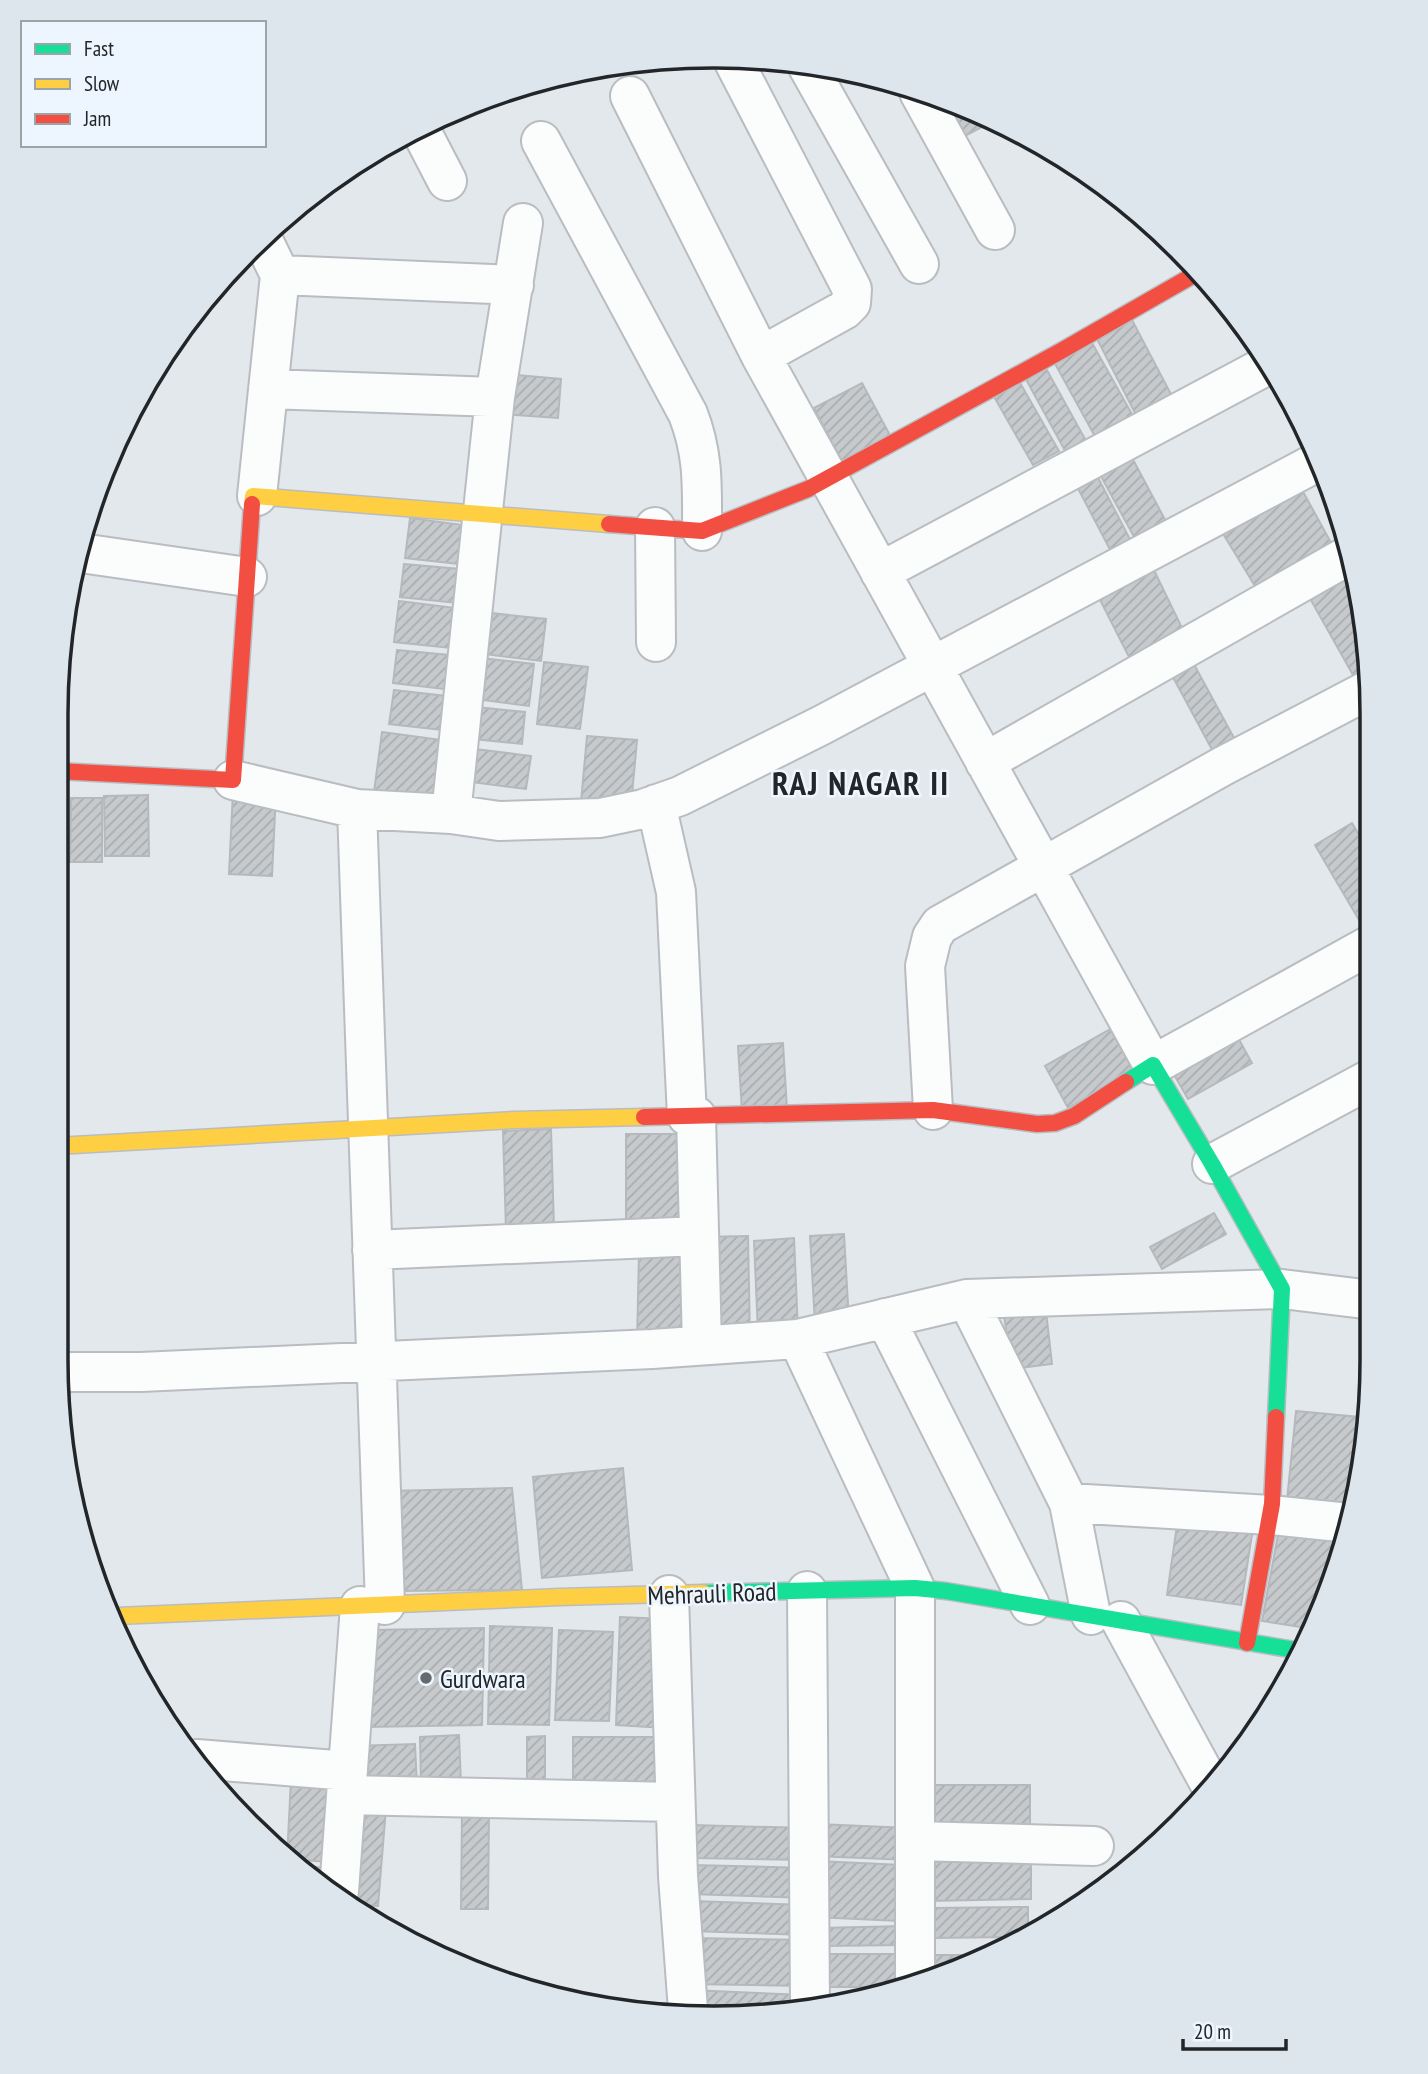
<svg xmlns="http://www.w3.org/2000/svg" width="1428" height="2074" font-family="'PT Sans Narrow',sans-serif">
	<defs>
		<pattern id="building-hatch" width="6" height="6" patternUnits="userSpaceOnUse" patternTransform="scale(1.75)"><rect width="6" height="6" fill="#c6cacd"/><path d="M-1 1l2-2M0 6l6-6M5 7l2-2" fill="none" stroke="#aaadb0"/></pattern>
	</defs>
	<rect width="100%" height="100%" fill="#e3e8ed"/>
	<path fill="url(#building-hatch)" stroke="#b5b9bc" stroke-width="2" d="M926,94l40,12 27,15 -41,22z
		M1132,320l41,78 -36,19 -40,-78z
		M1091,341l43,77 -37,22 -43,-78z
		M1043,363l47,85 -21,10 -46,-84z
		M506,374l55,5 -3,39 -56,-4z
		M1019,381l40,70 -26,14 -40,-70z
		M862,383l30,56 -49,25 -29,-56z
		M1129,452l41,77 -31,17 -42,-77z
		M1093,468l43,83 -20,10 -43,-82z
		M1301,488l33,60 -76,43 -36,-59z
		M410,518l53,7 -5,39 -53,-6z
		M1150,562l34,70 -53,29 -35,-69z
		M404,564l56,5 -3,34 -57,-6z
		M1354,569l5,17 10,92 -11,6 -50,-89z
		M399,601l57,7 -5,40 -57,-6z
		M481,612l65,7 -5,42 -65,-8z
		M397,650l52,5 -5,34 -51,-6z
		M471,657l63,7 -5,42 -62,-8z
		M1190,657l49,90 -22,12 -49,-91z
		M544,662l44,5 -8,62 -43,-5z
		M394,690l52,6 -4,34 -53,-6z
		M467,706l58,6 -3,32 -58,-6z
		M382,732l60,8 -9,60 -59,-8z
		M587,736l50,4 -6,66 -50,-4z
		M467,748l64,8 -5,33 -63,-8z
		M233,791l43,2 -4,83 -43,-2z
		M148,795l1,61h-44l-1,-60z
		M71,798h31v64h-32z
		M1372,814v30l-13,-22z
		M1352,823l20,34v72l-6,3 -51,-87z
		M1231,1025l21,38 -64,36 -22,-38z
		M1112,1028l24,42 -68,38 -23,-42z
		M783,1043l4,66 -45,3 -4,-66z
		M551,1129l3,99 -48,2 -3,-99z
		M626,1134h54v90l-54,1z
		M1214,1213l12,21 -64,35 -12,-22z
		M844,1234l5,88 -34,2 -5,-88z
		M748,1236l2,102 -46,1 -3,-102z
		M794,1238l4,93 -40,2 -4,-92z
		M639,1253l48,1 1,89h-51z
		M1045,1302l7,62 -41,5 -8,-62z
		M1296,1411l63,6 -10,99 -63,-6z
		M1365,1423l-6,66 -5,16z
		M623,1468l9,102 -90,8 -9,-101z
		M512,1488l10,102 -127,1 -6,-100z
		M1178,1518l75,10 -12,77 -74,-10z
		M1281,1519l66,11 -25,82 -9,17 -51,-8z
		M620,1617l46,2 -1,109 -49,-3z
		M490,1626l62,2 -3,97 -61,-1z
		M484,1628l-2,97 -115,2 3,-97z
		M559,1630l54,2 -4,89 -54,-1z
		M459,1735l2,49 -40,2 -1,-49z
		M545,1736v52l-18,1v-52z
		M573,1737h94v51h-94z
		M415,1744l2,42 -61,2 -2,-42z
		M291,1779l43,2 -5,81 -42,-3z
		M929,1785h101v40l-101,1z
		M354,1805l32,3 -8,98 -17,-1 -15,-10z
		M462,1811l27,1 -1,97h-27z
		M817,1824l92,4 -1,32 -93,-4z
		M692,1825l115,3 -1,32 -115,-2z
		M1031,1848v51l-103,2v-51z
		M817,1861l85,4 -3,56 -85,-4z
		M294,1864l38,5 -2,17z
		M692,1865l116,3 -1,30 -116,-4z
		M693,1901l113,4 -1,30 -114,-4z
		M1028,1907v27l-5,3 -92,1v-30z
		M904,1926v19l-83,1 -1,-18z
		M691,1938l118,2 -1,46 -118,-2z
		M819,1954h85l-1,31 -8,2h-76z
		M923,1955h66l-66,23z
		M690,1990l115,5v12l-116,3z
		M820,1995h52l-30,10 -22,1z"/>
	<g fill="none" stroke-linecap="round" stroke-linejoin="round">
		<defs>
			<path id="street" d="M732,58l120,231 -1,14 -7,7 -83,46
				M807,65l112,199
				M919,92l76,138
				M630,96l131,260 392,709 219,-121
				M420,129l27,52
				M541,141l147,273c16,41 14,74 14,117
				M262,238l18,37 234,10
				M268,389l227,8
				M257,496l23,-221
				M655,527l1,115
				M81,553l166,24
				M880,572l384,-205
				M985,762l364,-207
				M233,780l124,29 94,5 48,7 101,-3 43,-9 37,-13 142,-71 495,-263
				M656,804l20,88 11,224
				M357,809l28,796
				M451,814l44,-417 28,-174
				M933,1110l-8,-144 7,-29 8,-12 283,-159 147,-77
				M696,1116l6,229
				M1212,1164l160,-86
				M372,1250l327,-14
				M967,1299l102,204
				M885,1318l145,287
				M798,1339l117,249v393
				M58,1372h83l511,-23 146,-10 169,-40 315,-10 90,11
				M807,1591l3,415
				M669,1595l9,281 10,134
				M1091,1615l-22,-112 201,12 79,8
				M1121,1621l90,165
				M197,1759l151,12
				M346,1795l329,7
				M916,1841l178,5
				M339,1891l21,-285"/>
			<path id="fast" d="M1126,1082l27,-17 59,99 70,125 -6,128
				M704,1593l211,-5 31,3 355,60"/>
			<path id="slow" d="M252,504l1,-8 356,28
				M56,1146l458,-26 130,-3
				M117,1616l443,-19 144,-4"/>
			<path id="jam" d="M609,524l93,7 106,-42 253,-138 136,-78
				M68,590l1,-5
				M56,771l177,9 19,-276
				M644,1117l289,-7 104,14 18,-1 19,-7 52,-34
				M1247,1643l25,-139 4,-87"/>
		</defs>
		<use href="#street" stroke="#b9bdc1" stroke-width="42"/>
		<use href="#fast" stroke="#b9bdc1" stroke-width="19"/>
		<use href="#slow" stroke="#b9bdc1" stroke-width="19"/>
		<use href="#jam" stroke="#b9bdc1" stroke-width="19"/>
		<use href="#street" stroke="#fbfcfc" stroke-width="38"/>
		<use href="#fast" stroke="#16e098" stroke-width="16"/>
		<use href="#slow" stroke="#ffcf43" stroke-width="16"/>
		<use href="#jam" stroke="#f24e42" stroke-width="16"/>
	</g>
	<circle fill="#666a6e" stroke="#edf6fe" stroke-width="2.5" cx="426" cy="1678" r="7"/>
	<g text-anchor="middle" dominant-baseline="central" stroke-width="5" stroke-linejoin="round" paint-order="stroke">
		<g font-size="26" fill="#232629" stroke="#edf6fe">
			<text transform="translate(712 1593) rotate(-2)">Mehrauli Road</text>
		</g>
		<g font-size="26" fill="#232629" stroke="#edf6fe" text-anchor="start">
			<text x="440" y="1678">Gurdwara</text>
		</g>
		<g font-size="33" font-weight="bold" letter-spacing="2" fill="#232629" stroke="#edf6fe">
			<text x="861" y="782">RAJ NAGAR II</text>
		</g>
	</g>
	<path d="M0 0H1428V2074H0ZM714 68H714A646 646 0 0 1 1360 714V1360A646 646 0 0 1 714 2006H714A646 646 0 0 1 68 1360V714A646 646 0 0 1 714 68Z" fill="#dde5ed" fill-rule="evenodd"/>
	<path fill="none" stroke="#232629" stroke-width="3.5" d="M714 68H714A646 646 0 0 1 1360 714V1360A646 646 0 0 1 714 2006H714A646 646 0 0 1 68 1360V714A646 646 0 0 1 714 68Z"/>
	<rect x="21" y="21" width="245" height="126" fill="#edf6fe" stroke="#9ca3a9" stroke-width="2"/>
	<rect x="35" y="44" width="35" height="10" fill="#16e098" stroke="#9ca3a9" stroke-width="2"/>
	<text x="84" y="56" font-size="21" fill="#232629">Fast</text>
	<rect x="35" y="79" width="35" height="10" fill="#ffcf43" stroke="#9ca3a9" stroke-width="2"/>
	<text x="84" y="91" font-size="21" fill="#232629">Slow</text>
	<rect x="35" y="114" width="35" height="10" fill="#f24e42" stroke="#9ca3a9" stroke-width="2"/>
	<text x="84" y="126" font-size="21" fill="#232629">Jam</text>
	<path d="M1183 2039v10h103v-10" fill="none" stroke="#232629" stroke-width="3.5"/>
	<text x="1194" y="2039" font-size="21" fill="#232629" stroke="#edf6fe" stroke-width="5" paint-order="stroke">20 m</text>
</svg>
